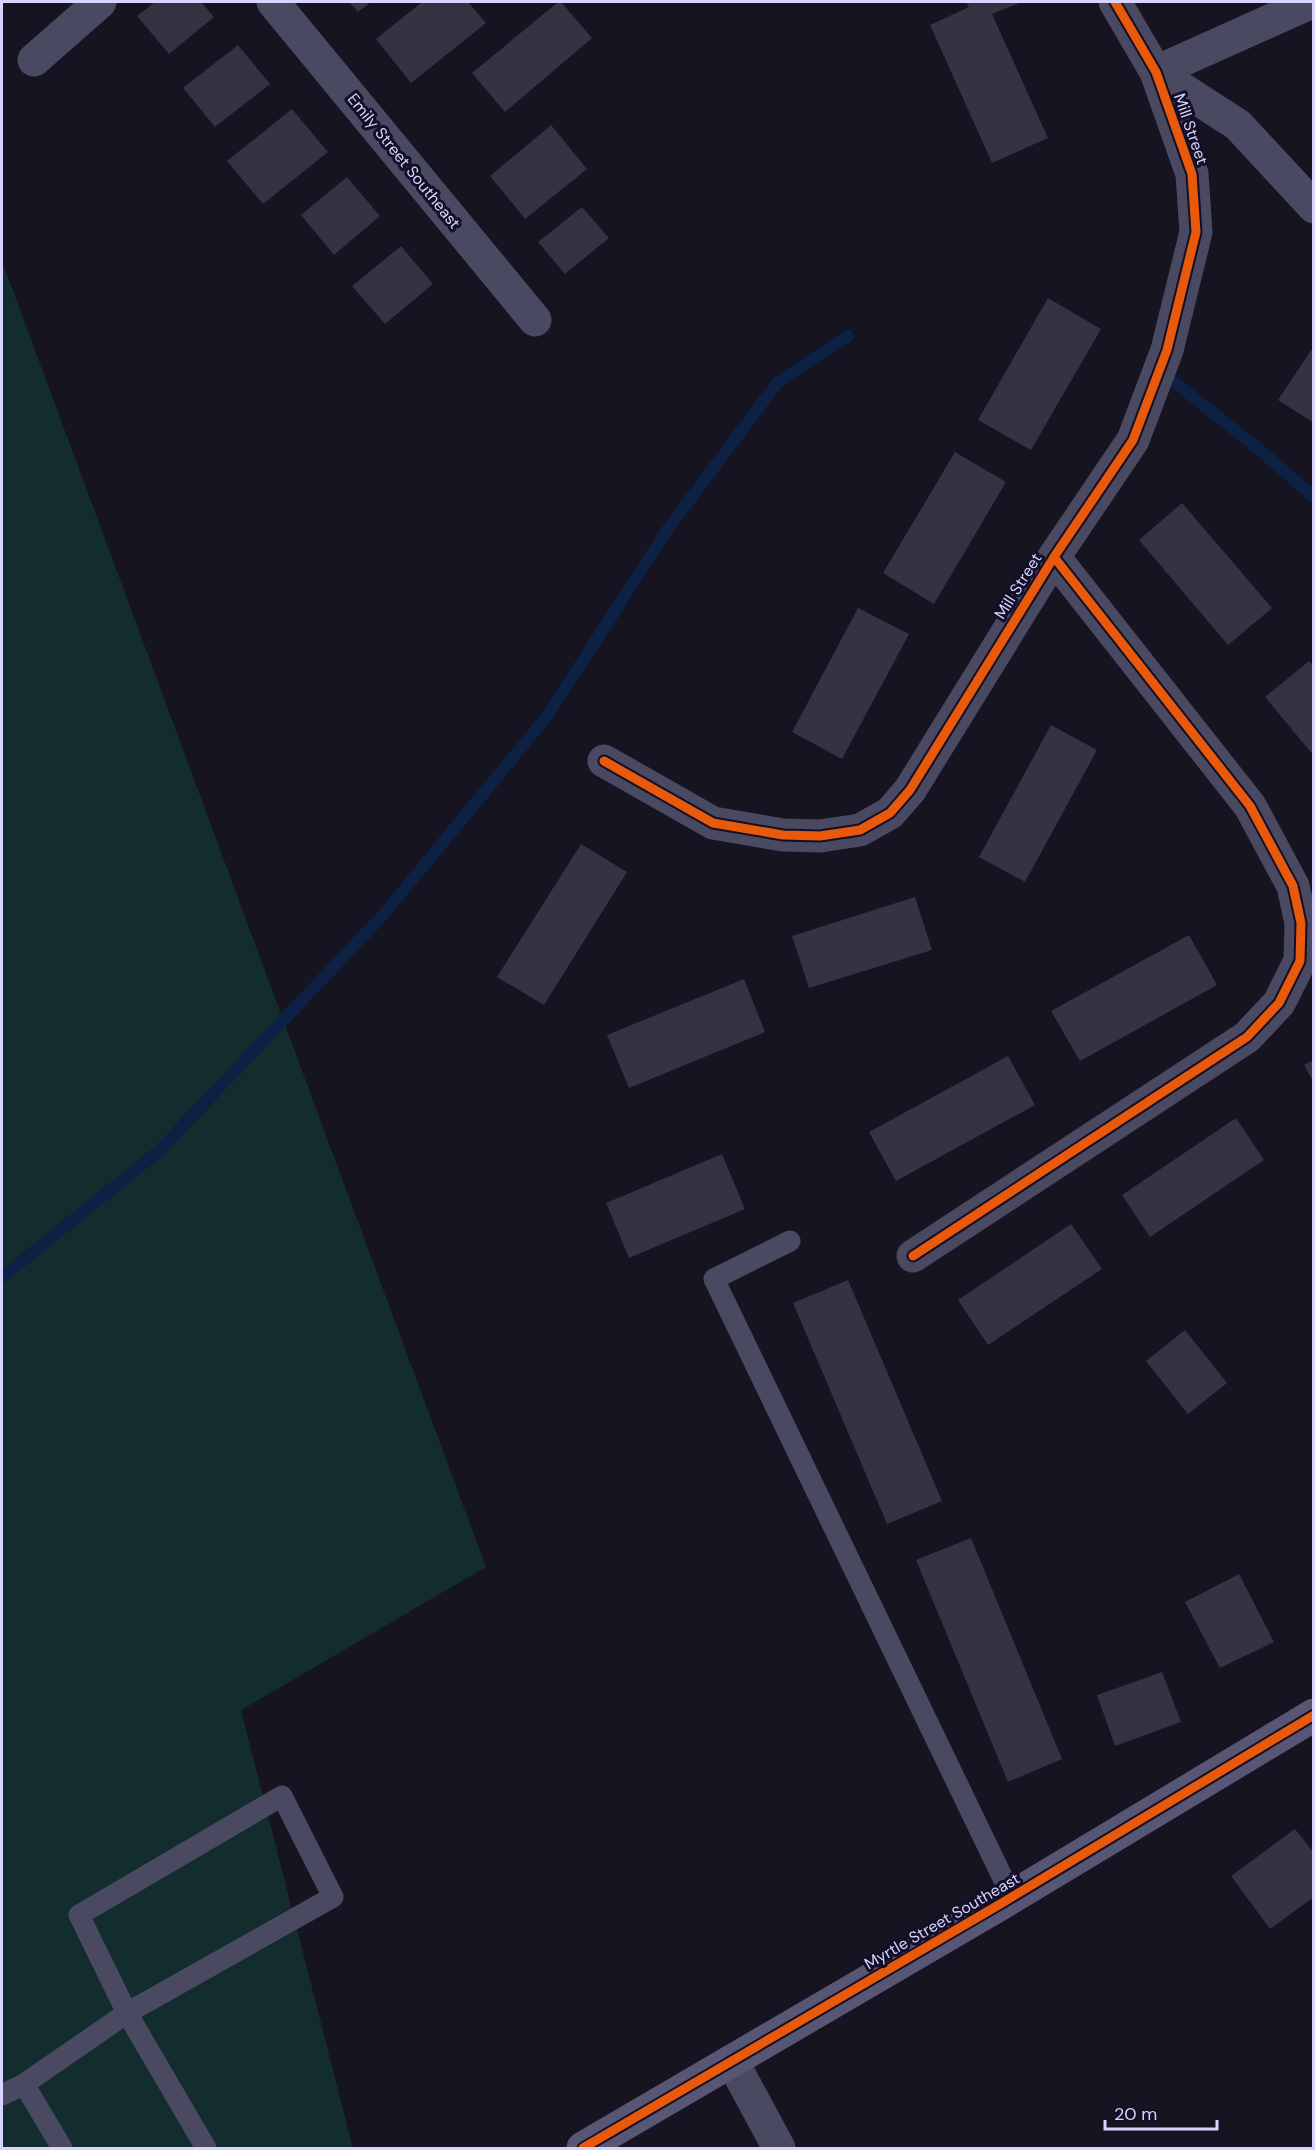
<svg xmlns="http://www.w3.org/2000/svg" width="1315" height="2150" font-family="'DM Sans',sans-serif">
	<rect width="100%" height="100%" fill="#161421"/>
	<path fill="#132c2d" d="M2,261l484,1306 -245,143 112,438h-351z"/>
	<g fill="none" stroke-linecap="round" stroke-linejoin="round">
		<path stroke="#0d2144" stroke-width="12" d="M1169,378l86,68 59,51
			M2,1277l157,-126 224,-236 165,-200 119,-185 110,-147 71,-47"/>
	</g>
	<path fill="#343243" d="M155,2h46l13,15 -45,37 -32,-38z
		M349,2h22l-13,10z
		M422,2h46l18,21 -75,60 -35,-44z
		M558,2h3l31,36 -87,74 -33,-39z
		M966,2h56l-30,12 56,124 -56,25 -62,-138 39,-18z
		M238,45l32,39 -55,43 -32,-39z
		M292,109l36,43 -65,52 -36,-43z
		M551,125l36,44 -62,50 -35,-43z
		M347,177l33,39 -46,39 -33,-40z
		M582,207l27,31 -44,36 -27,-32z
		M401,246l32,38 -48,40 -33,-38z
		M1048,298l53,31 -70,121 -53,-30z
		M1312,349l2,1v73l-36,-23z
		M955,452l51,30 -72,122 -51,-31z
		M1182,503l90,105 -44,37 -89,-105z
		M858,608l51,26 -67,125 -50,-27z
		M1309,661l5,5v90l-49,-59z
		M1051,725l46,25 -72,132 -46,-25z
		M581,844l46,28 -83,133 -47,-28z
		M915,897l17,53 -123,38 -17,-52z
		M1189,935l28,50 -137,76 -29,-50z
		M744,979l21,53 -136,56 -22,-53z
		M1008,1056l27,49 -139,76 -27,-49z
		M1314,1060v23l-10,-18z
		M1236,1118l28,42 -114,77 -28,-42z
		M722,1154l23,55 -116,49 -23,-55z
		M1071,1224l31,45 -114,76 -30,-45z
		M848,1280l94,221 -55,23 -94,-221z
		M1185,1330l42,53 -39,31 -42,-53z
		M971,1538l91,221 -54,23 -92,-222z
		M1239,1574l35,68 -54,26 -35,-66z
		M1162,1672l19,50 -66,24 -18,-51z
		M1295,1829l19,24v44l-44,32 -39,-53z"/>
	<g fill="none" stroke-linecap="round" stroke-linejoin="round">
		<path stroke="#4a4962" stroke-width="21" d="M790,1241l-76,38 298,618
			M24,2084l38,64
			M2,2095l22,-11 103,-71 206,-116 -51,-101 -203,119 48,98 79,135"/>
		<path stroke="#4a4962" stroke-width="33" d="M273,2l262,318
			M34,60l66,-58
			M1156,72l82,53 76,82
			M1156,72l156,-70
			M604,761l109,62 70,12 37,1 40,-6 30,-17 20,-23 144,-233 79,-117 34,-90 29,-118 -4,-58 -36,-102 -41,-70
			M913,1256l334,-219 32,-34 21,-42 1,-38 -8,-37 -43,-80 -196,-249
			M732,2061l47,87"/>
		<path stroke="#575674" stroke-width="33" d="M583,2148l419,-245 312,-188"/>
		<defs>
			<path id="cycleway" d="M604,761l109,62 70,12 37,1 40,-6 30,-17 20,-23 144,-233 79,-117 34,-90 29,-118 -4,-58 -36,-102 -41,-70
				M913,1256l334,-219 32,-34 21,-42 1,-38 -8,-37 -43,-80 -196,-249
				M583,2148l419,-245 312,-188"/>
		</defs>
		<use href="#cycleway" stroke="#130f26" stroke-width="13"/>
		<use href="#cycleway" stroke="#e8590c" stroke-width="9"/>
	</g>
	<g text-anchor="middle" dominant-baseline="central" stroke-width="6" stroke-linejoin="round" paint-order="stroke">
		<g font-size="16" fill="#d9d4ff" stroke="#130f26">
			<text transform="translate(1191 129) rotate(71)">Mill Street</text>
			<text transform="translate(404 161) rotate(51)">Emily Street Southeast</text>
			<text transform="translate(1018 586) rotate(-58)">Mill Street</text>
			<text transform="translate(942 1921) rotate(-30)">Myrtle Street Southeast</text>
		</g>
	</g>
	<rect width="1315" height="2150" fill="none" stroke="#d9d4ff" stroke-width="6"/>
	<path d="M1105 2120v9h112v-9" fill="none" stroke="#d9d4ff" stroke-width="3"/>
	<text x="1114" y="2120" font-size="18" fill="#d9d4ff" stroke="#130f26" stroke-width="4.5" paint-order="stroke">20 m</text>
</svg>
